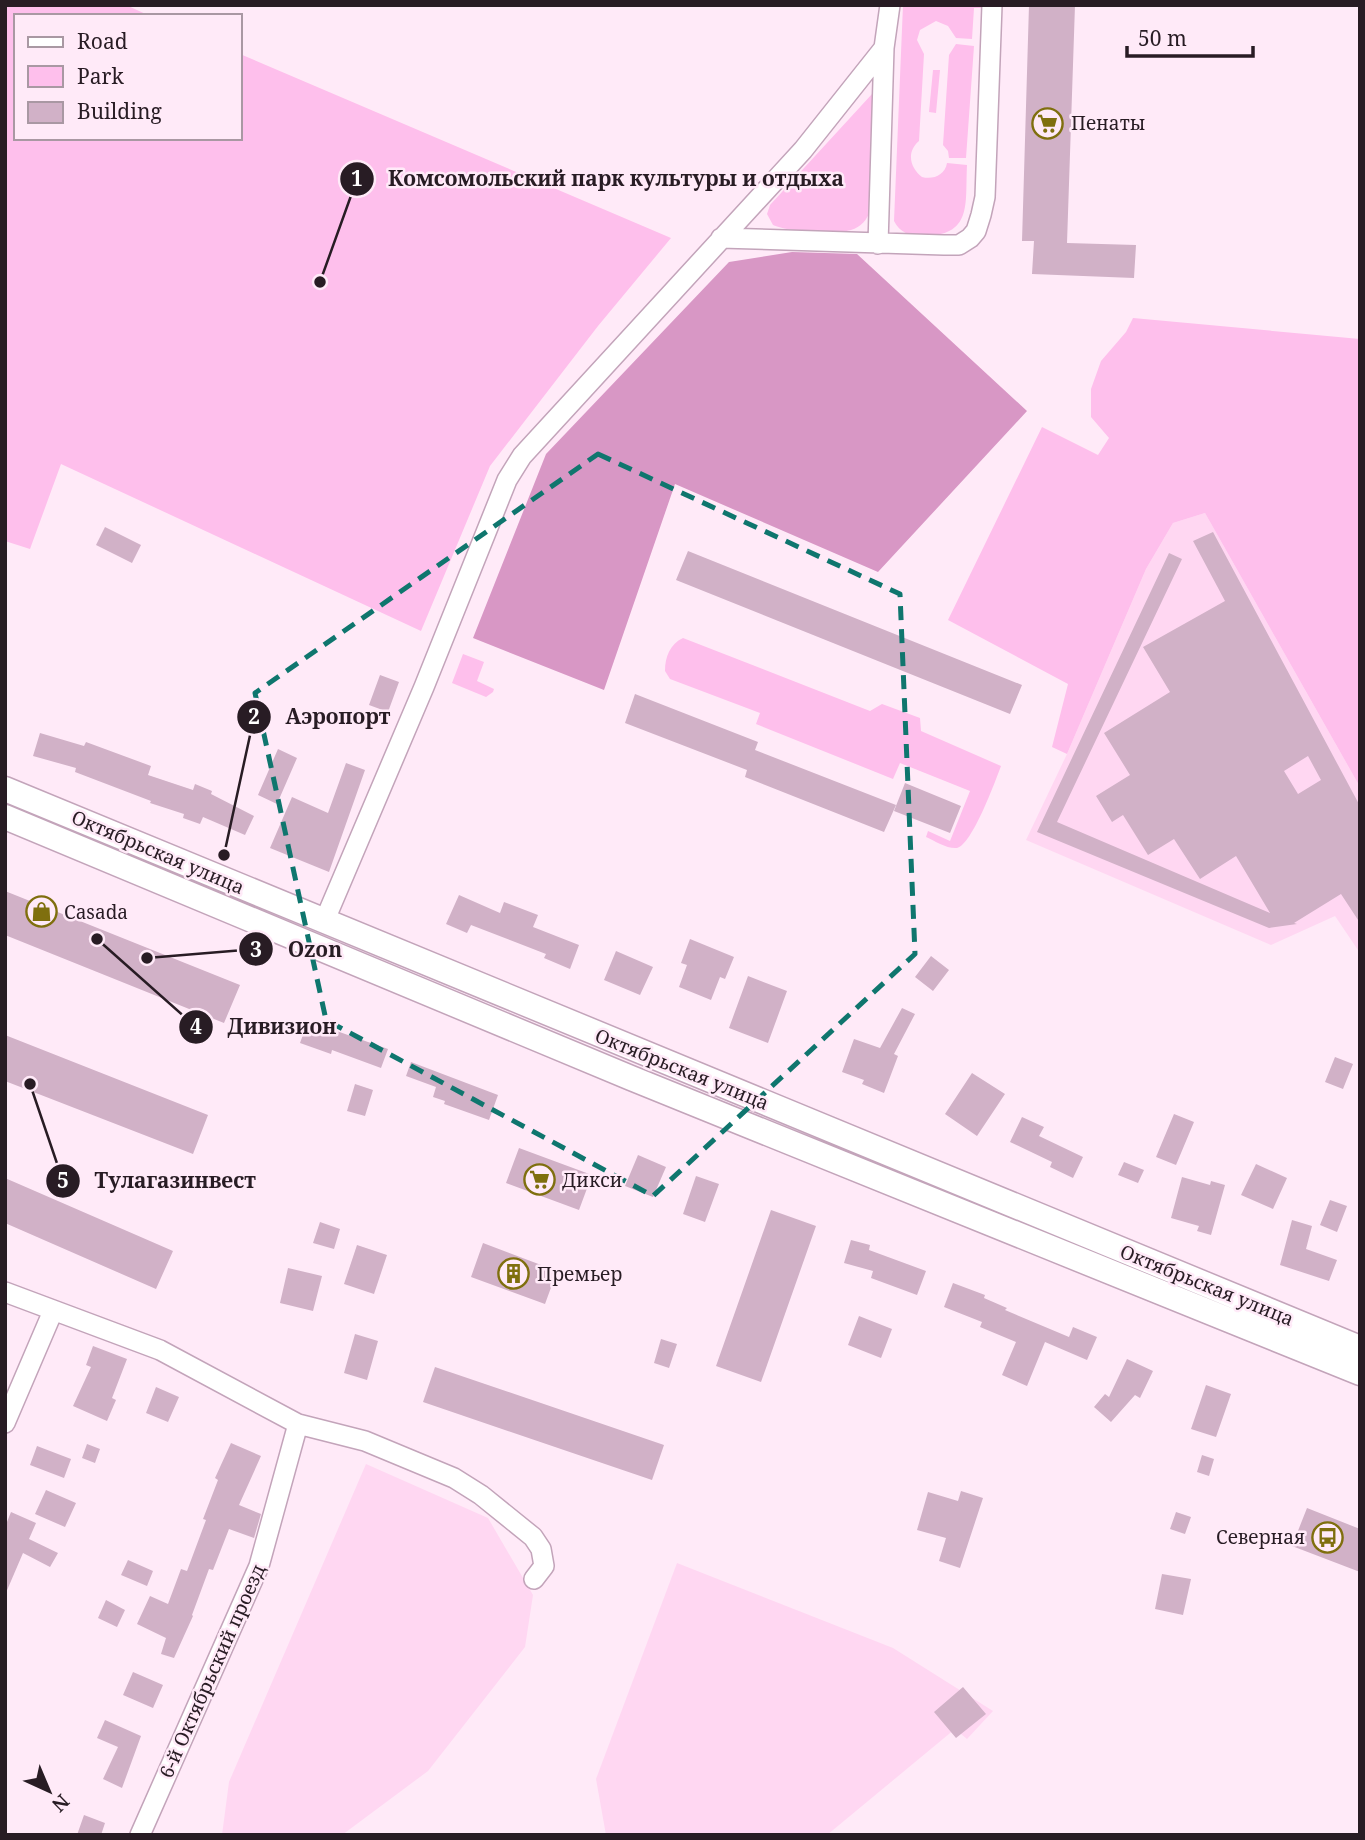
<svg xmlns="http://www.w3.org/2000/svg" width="1365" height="1840" font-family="'Noto Serif',serif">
	<rect width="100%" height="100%" fill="#ffeaf8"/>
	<path fill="#ffd7f2" d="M1205,513l155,274v166l-25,-37 -64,29 -245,-105 41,-86 79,-185 27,-46z
		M366,1464l122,54 45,77 -8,52 -97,124 -86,64h-120l7,-53z
		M677,1563l216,85 100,63 -26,28 -12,-10 -128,106h-221l-10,-56z"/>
	<path fill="#febfec" d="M5,5h121l24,11h-134v122h224v-84l431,184 -73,88 -108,140 -69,165 -360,-167 -31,85 -25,-8z
		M903,5h83v3h-12l-2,31 -16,-1 -8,-12 -12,-5 -16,9 -3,10 7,14 -5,87c-13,11 -9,27 3,36 11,3 23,-2 25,-14l20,2c-2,40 6,71 -45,71 -13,-1 -22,-3 -28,-15z
		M956,44l18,2 -8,112h-17l-1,-7 -5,-6 6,-90z
		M933,70h7l-4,43 -7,-1z
		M872,94l3,1 -5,116c-3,9 -9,16 -19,19 -15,4 -64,2 -78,-5l-6,-11 3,-9z
		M1133,318l227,21v448l-155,-274 -32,10 -27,46 -79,185 -15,-7 16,-63 -120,-64 94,-193 56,28 11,-17 -18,-21v-28l10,-28 25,-29z
		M683,638l187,73 12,-7 38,14 1,13 80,35c-6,16 -29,79 -44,82 -10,1 -22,-7 -31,-11l2,-6 22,10 20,-50 -70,-28 -7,16 -137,-55 4,-11 -90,-34 -5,-8c0,-14 5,-27 18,-33z
		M463,654l21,8 -7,19 17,8 -1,3 -7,5 -34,-14z"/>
	<path fill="#d897c5" d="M792,252l65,2 170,157 -149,161 -203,-88 -71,206 -131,-52 73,-184 183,-192z"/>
	<path fill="#d1b1c7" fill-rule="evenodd" d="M1029,5h46l-8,238 69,2 -2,33 -102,-4 2,-33h-12z
		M105,527l36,18 -9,18 -36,-18z
		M1213,532l147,274v117l-19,-29 -47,29 3,1 -28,4 -232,-96 132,-279 13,6 -125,263 213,91 -34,-57 -36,23 -26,-40 -26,16 -25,-40 -11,7 -16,-26 34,-21 -26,-42 66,-41 -27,-45 82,-46 -32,-60zM1308,756l13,24 -23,14 -14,-23z
		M688,551l334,134 -12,29 -334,-134z
		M380,675l19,7 -11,30 -19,-7z
		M635,694l123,48 -3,8 141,55 -12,27 -139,-55 2,-7 -122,-47z
		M40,733l44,13 2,-4 65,24 -3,9 45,15 2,-6 17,7 -1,3 43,22 -9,19 -42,-18 -3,7 -17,-6 1,-4 -34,-11 1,-2 -76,-29 1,-4 -43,-12z
		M278,749l19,9 -20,46 -19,-9z
		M346,763l19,7 -36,102 -59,-24 22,-51 36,16z
		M905,783l56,23 -11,27 -56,-22z
		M5,891l235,94 -16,38 -219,-88z
		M459,895l41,18 4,-11 34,13 -5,12 46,18 -9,24 -26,-11 2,-4 -75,-29 -4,8 -21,-9z
		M690,939l44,18 -9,22 -5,-2 -9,23 -32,-13 8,-22 -6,-2z
		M616,951l37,16 -13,28 -36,-15z
		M931,956l18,14 -16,21 -18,-14z
		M748,976l39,15 -19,52 -39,-15z
		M902,1008l13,6 -21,40 4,2 -14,37 -22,-9 2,-4 -22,-8 12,-33 26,9z
		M308,1021l80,28 -7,19 -49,-18 -1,4 -31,-11z
		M5,1035l203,80 -15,39 -188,-73z
		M1335,1057l18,7 -10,25 -18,-7z
		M411,1062l87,33 -9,25 -45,-16 1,-3 -12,-4 3,-10 -30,-11z
		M972,1073l33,21 -28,42 -32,-22z
		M355,1084l18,6 -8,26 -18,-5z
		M1174,1114l20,8 -18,43 -20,-8z
		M1022,1117l22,10 -5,9 44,21 -10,21 -23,-11 2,-5 -42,-20z
		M519,1148l73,27 -13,35 -73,-27z
		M638,1155l28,12 -13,30 -28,-11z
		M1124,1162l20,8 -6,13 -20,-8z
		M1256,1164l31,14 -14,31 -32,-14z
		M696,1176l23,8 -14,38 -22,-8z
		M1182,1177l28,8 1,-4 14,4 -14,50 -14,-4 2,-5 -28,-8z
		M5,1178l168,73 -17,38 -151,-66z
		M1330,1200l17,6 -10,26 -17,-7z
		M771,1210l45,16 -55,156 -45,-16z
		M1292,1220l20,6 -6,23 31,11 -8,21 -49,-16z
		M320,1222l20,7 -6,20 -21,-6z
		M851,1240l19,5 -1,5 57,21 -9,24 -46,-17 2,-7 -29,-8z
		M483,1243l74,28 -12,33 -74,-27z
		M357,1245l30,10 -13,39 -30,-10z
		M288,1268l34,8 -9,35 -33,-8z
		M953,1283l32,12 -1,3 23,10 -2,2 64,27 4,-10 24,10 -10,23 -42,-18 -18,44 -25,-11 14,-33 -36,-15 2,-5 -38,-15z
		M859,1316l33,13 -11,29 -33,-13z
		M355,1334l23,7 -11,39 -23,-7z
		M661,1339l16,5 -8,24 -15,-5z
		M93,1346l34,13 -15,39 4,2 -9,21 -34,-15 18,-39 -5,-2z
		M1127,1359l26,12 -13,27 -5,-3 -24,27 -17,-15 11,-13 4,3z
		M435,1367l229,78 -12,35 -229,-78z
		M1206,1385l25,9 -15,43 -25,-8z
		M156,1387l23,10 -11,25 -22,-9z
		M231,1443l30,13 -22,49 22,9 -7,24 -25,-9 -16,41 -4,-1 -17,46 1,1 -19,42 -13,-4 5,-16 -29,-14 13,-28 18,8 13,-35 6,2 19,-51 -3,-1 15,-39 -3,-2z
		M87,1444l13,5 -5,14 -13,-5z
		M37,1446l34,13 -7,19 -34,-13z
		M1202,1455l12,4 -5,17 -12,-4z
		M46,1490l30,13 -11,24 -30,-13z
		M961,1491l22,7 -23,70 -21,-7 7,-23 -29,-8 11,-38 30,9z
		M1307,1508l53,21v43l-68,-26z
		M11,1512l25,11 -7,16 29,14 -8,14 -27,-14 -18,42v-68z
		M1176,1512l15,5 -6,17 -15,-5z
		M128,1560l25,11 -6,15 -26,-11z
		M1162,1574l29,5 -8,36 -28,-6z
		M106,1600l19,10 -8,17 -19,-9z
		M133,1672l30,13 -10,23 -30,-13z
		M963,1687l23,27 -30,24 -22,-26z
		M105,1720l36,16 -19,52 -19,-9 15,-32 -21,-9z
		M84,1815l21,8 -4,12h-24z"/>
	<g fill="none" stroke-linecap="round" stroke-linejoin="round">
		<defs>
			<path id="minor" d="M721,238l223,7h15l11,-7 6,-7 5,-16 4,-18 7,-192
				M878,244l6,-196 6,-43
				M324,922l100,-235 83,-207 15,-24 281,-306 81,-102
				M5,1292l155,58 138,74 67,17 89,37 27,17 52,42 8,12 3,17 -10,13
				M5,1423l48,-112
				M140,1835l119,-269 39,-142"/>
			<path id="major" d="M5,789l1355,559
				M5,817l626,261 729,295"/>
		</defs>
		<use href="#minor" stroke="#c3a4ba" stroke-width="22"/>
		<use href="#major" stroke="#c3a4ba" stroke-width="27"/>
		<use href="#minor" stroke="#fff" stroke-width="19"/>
		<use href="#major" stroke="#fff" stroke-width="24"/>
	</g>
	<path fill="none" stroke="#0f766e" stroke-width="5" stroke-dasharray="14 9" stroke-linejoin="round" d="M598,454l302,140 15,360 -262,242 -327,-176 -71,-327z"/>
	<defs>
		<symbol id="supermarket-ring" viewBox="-11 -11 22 22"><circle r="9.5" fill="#ffeaf8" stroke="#7f6f0e" stroke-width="1.5"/><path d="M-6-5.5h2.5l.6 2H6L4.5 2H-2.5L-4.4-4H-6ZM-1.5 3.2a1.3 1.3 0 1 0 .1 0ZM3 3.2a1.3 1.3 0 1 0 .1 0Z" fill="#7f6f0e"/></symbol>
		<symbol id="shop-ring" viewBox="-11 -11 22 22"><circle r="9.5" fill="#ffeaf8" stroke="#7f6f0e" stroke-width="1.5"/><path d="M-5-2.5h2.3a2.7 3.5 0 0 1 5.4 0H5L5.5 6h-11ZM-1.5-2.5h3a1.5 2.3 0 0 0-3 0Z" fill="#7f6f0e"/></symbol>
		<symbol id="building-ring" viewBox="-11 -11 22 22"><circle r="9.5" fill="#ffeaf8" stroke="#7f6f0e" stroke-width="1.5"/><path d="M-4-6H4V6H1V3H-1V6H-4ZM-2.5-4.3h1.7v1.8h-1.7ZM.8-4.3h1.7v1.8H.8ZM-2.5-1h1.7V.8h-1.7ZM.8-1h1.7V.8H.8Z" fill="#7f6f0e"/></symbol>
		<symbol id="bus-ring" viewBox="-11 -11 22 22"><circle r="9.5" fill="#ffeaf8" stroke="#7f6f0e" stroke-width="1.5"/><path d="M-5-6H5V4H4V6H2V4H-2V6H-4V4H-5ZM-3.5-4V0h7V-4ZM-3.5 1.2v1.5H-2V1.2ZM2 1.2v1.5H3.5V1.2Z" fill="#7f6f0e"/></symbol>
	</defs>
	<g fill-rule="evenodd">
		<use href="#supermarket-ring" x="1030" y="106" width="35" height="35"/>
		<use href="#shop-ring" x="24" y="894" width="35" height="35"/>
		<use href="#supermarket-ring" x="522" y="1162" width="35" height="35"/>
		<use href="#building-ring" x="496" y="1256" width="35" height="35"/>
		<use href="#bus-ring" x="1310" y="1520" width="35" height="35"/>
	</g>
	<g text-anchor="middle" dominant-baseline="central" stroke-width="5" stroke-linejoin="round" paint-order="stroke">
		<g font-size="19" fill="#281c24" stroke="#ffeaf8" text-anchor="start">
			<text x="1071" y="123">Пенаты</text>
			<text x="64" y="912">Casada</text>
			<text x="562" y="1180">Дикси</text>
			<text x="537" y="1274">Премьер</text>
			<text x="1305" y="1537" text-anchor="end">Северная</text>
		</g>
		<g font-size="19" fill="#281c24" stroke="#ffeaf8">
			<text transform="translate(158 852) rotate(23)">Октябрьская улица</text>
			<text transform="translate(682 1069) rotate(22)">Октябрьская улица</text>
			<text transform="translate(1207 1285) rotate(22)">Октябрьская улица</text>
			<text transform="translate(212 1671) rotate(-66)">6-й Октябрьский проезд</text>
		</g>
	</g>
	<path fill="none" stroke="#281c24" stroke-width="2.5" d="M320 282L357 179M224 855L254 717M147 958L256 949M97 939L196 1027M30 1084L63 1181"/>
	<g fill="#281c24" stroke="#ffeaf8" stroke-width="2.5">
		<circle cx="320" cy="282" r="7"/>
		<circle cx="224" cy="855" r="7"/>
		<circle cx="147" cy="958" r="7"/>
		<circle cx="97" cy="939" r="7"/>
		<circle cx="30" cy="1084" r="7"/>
		<circle cx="357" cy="179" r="18"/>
		<circle cx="254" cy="717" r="18"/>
		<circle cx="256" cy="949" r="18"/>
		<circle cx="196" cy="1027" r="18"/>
		<circle cx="63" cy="1181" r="18"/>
	</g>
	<g font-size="21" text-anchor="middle" font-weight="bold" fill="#fff">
		<text x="357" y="186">1</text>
		<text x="254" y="724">2</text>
		<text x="256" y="957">3</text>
		<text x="196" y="1034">4</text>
		<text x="63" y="1188">5</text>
	</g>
	<g font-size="21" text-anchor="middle" font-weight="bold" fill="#281c24" stroke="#ffeaf8" stroke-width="5" stroke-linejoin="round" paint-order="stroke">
		<text x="616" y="186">Комсомольский парк культуры и отдыха</text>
		<text x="338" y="724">Аэропорт</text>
		<text x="315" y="957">Ozon</text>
		<text x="282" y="1034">Дивизион</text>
		<text x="175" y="1188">Тулагазинвест</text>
	</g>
	<rect width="1365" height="1840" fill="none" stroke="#281c24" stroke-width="14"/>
	<rect x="14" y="14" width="228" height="126" fill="#ffeaf8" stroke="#a998a3" stroke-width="2"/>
	<rect x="28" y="37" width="35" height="10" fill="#ffffff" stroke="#a998a3" stroke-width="2"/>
	<text x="77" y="49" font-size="21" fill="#281c24">Road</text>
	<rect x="28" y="66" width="35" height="21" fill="#febfec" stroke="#a998a3" stroke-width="2"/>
	<text x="77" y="84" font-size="21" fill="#281c24">Park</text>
	<rect x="28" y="102" width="35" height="21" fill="#d1b1c7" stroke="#a998a3" stroke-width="2"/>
	<text x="77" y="119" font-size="21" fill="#281c24">Building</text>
	<g transform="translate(49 1791) rotate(136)" stroke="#ffeaf8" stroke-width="5" paint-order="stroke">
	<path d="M0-5L12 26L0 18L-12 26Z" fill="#281c24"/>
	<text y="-10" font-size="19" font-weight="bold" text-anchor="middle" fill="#281c24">N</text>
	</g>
	<path d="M1127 46v10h126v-10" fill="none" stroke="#281c24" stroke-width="3.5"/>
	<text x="1138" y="46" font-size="21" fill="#281c24" stroke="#ffeaf8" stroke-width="5" paint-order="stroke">50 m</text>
</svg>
